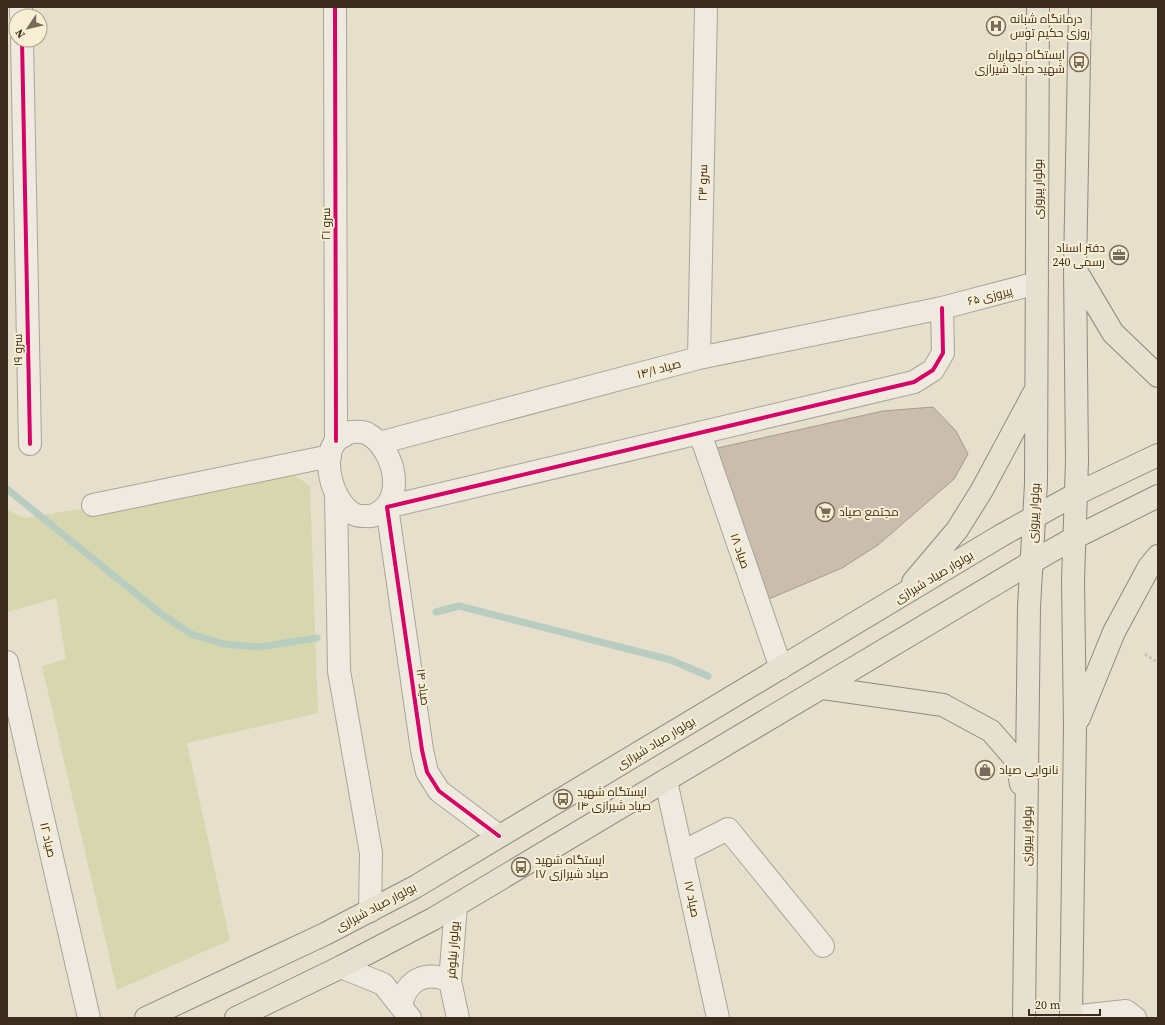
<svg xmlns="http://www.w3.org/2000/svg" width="1165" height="1025" font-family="'Source Serif 4',Cairo,serif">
	<rect width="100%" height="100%" fill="#e6dfcc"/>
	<path fill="#d6d7ae" d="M293,474l17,12 8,227 -131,30 43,197 -113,50 -75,-324 24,-7 -10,-61 -49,14v-102l18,8z"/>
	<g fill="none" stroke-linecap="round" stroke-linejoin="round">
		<path stroke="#b8ccc0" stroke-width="7" d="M7,489l153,124 31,21 33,10 35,3 58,-9
			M436,612l23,-6 212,54 37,16"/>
	</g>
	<path fill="#cabdad" stroke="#a79b8c" d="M933,407l23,24 12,23 -14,25 -76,66 -36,23 -78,33 -51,-152 170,-38z"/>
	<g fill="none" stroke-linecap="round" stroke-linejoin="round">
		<defs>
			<path id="minor" d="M21,7v9
				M335,7l1,434
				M22,40l8,404
				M699,358l7,-351
				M350,432c5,0 14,-1 18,2 27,15 39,67 6,81 -3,2 -6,1 -9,1 -3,0 -7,0 -9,-1 -22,-8 -37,-57 -19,-75 4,-3 9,-5 13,-8z
				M700,433l81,235
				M379,443l320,-85 243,-50 95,-25
				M336,494l3,177 32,182 -1,58
				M93,505l237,-49
				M7,662l82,356
				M666,781l52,237
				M499,836l-60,-45 -12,-19 -5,-22 -35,-243 527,-125 19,-12 10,-17 -1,-45
				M682,852l46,-23 95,117
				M456,906l-6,75 8,37
				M341,967l42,17 27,34
				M401,1006c5,-26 24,-36 49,-25
				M1071,1017l55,-6 9,7"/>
			<path id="major" d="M1075,269l38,64 45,43
				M913,582l44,-52 25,-40 52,-97
				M823,688l120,17 48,26 26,30 4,23
				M1079,718l35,-86 35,-65 9,-11
				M146,1018l179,-84 90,-47 587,-352 74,-41 82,-39
				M236,1018l105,-51 92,-48 599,-357 42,-24 84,-42
				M1024,1018l5,-411 7,-123 2,-477
				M1071,1018l4,-291 -2,-146 4,-120 -2,-193 5,-261"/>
		</defs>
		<use href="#minor" stroke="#aca496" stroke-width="24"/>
		<use href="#major" stroke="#91897c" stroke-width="24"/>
		<path stroke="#c7c0b6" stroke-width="2.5" stroke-dasharray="3 2" stroke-linecap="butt" d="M1145,654l13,9"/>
		<use href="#minor" stroke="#eeeae0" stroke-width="22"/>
		<use href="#major" stroke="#e6e0d0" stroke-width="22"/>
		<defs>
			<path id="cycleway" d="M335,7l1,434
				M22,40l8,404
				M499,836l-60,-45 -12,-19 -5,-22 -35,-243 527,-125 19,-12 10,-17 -1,-45"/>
		</defs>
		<use href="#cycleway" stroke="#f8eed3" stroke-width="6"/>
		<use href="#cycleway" stroke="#d6006c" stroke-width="4"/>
	</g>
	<defs>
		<symbol id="hospital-ring" viewBox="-11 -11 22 22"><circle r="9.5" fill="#f8eed3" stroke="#786b5a" stroke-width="1.5"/><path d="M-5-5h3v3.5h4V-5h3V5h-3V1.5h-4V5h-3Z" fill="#786b5a"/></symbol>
		<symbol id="bus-ring" viewBox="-11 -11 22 22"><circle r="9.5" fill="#f8eed3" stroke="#786b5a" stroke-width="1.5"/><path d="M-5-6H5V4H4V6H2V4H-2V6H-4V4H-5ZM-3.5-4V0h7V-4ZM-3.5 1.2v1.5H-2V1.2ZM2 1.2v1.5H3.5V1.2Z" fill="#786b5a"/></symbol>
		<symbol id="office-ring" viewBox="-11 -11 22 22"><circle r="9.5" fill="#f8eed3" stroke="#786b5a" stroke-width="1.5"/><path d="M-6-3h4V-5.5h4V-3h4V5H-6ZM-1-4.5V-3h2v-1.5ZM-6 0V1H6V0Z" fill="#786b5a"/></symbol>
		<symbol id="supermarket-ring" viewBox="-11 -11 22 22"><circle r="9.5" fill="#f8eed3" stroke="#786b5a" stroke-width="1.5"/><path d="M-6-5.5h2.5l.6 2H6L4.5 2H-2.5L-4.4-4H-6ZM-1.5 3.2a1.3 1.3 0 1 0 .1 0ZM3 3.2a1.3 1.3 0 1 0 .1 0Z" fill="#786b5a"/></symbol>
		<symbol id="shop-ring" viewBox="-11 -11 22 22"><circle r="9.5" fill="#f8eed3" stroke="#786b5a" stroke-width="1.5"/><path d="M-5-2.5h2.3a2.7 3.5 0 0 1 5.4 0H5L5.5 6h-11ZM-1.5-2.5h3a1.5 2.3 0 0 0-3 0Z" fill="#786b5a"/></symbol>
	</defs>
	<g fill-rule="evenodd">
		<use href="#hospital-ring" x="985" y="15" width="22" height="22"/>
		<use href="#bus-ring" x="1068" y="51" width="22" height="22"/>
		<use href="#office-ring" x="1108" y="244" width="22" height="22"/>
		<use href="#supermarket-ring" x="814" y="501" width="22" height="22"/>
		<use href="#shop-ring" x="974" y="759" width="22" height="22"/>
		<use href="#bus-ring" x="552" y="788" width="22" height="22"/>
		<use href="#bus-ring" x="510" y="856" width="22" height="22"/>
	</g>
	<g text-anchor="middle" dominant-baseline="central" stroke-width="4" stroke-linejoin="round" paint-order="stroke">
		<g font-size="12" fill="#3c2c1d" stroke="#f8eed3" text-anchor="start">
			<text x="1010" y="19">درمانگاه شبانه<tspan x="1010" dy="14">روزی حکیم توس</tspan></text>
			<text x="1065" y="55" text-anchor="end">ایستگاه چهارراه<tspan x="1065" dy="14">شهید صیاد شیرازی</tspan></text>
			<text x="1105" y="248" text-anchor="end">دفتر اسناد<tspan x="1105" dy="14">رسمی 240</tspan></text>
			<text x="839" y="512">مجتمع صیاد</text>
			<text x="999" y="770">نانوایی صیاد</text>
			<text x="577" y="792">ایستگاه شهید<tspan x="577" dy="14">صیاد شیرازی ۱۴</tspan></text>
			<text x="535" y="860">ایستگاه شهید<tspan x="535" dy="14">صیاد شیرازی ۱۷</tspan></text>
		</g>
		<g font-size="12" fill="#3c2c1d" stroke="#f8eed3">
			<text transform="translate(703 183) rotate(-89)">سرو ۲۳</text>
			<text transform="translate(1038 189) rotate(-90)">بولوار پیروزی</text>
			<text transform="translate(326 224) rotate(-90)">سرو ۲۱</text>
			<text transform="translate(990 296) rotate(-14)">پیروزی ۶۵</text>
			<text transform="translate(18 350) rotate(-91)">سرو ۱۹</text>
			<text transform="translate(659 369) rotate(-15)">صیاد ۱۴/۱</text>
			<text transform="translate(1034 513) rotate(-87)">بولوار پیروزی</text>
			<text transform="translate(740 551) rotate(71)">صیاد ۱۸</text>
			<text transform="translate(934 577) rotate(-31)">بولوار صیاد شیرازی</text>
			<text transform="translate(423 687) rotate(82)">صیاد ۱۴</text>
			<text transform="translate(656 743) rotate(-31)">بولوار صیاد شیرازی</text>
			<text transform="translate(1027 836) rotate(-89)">بولوار پیروزی</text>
			<text transform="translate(48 840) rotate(77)">صیاد ۱۲</text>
			<text transform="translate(692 899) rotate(78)">صیاد ۱۷</text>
			<text transform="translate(376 907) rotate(-28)">بولوار صیاد شیرازی</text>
			<text transform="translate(453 950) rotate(-86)">بولوار نیلوفر</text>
		</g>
	</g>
	<rect width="1165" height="1025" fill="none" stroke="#3c2c1d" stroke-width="16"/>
	<g transform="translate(28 28) rotate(235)"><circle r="19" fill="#f8eed3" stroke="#ada08a"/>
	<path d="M0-3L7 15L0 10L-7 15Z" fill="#786b5a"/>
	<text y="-6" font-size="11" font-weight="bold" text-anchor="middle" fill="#3c2c1d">N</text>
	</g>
	<path d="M1029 1009v6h71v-6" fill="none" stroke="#3c2c1d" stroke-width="2"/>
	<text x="1035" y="1009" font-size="12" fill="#3c2c1d" stroke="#f8eed3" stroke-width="3" paint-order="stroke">20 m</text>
</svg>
